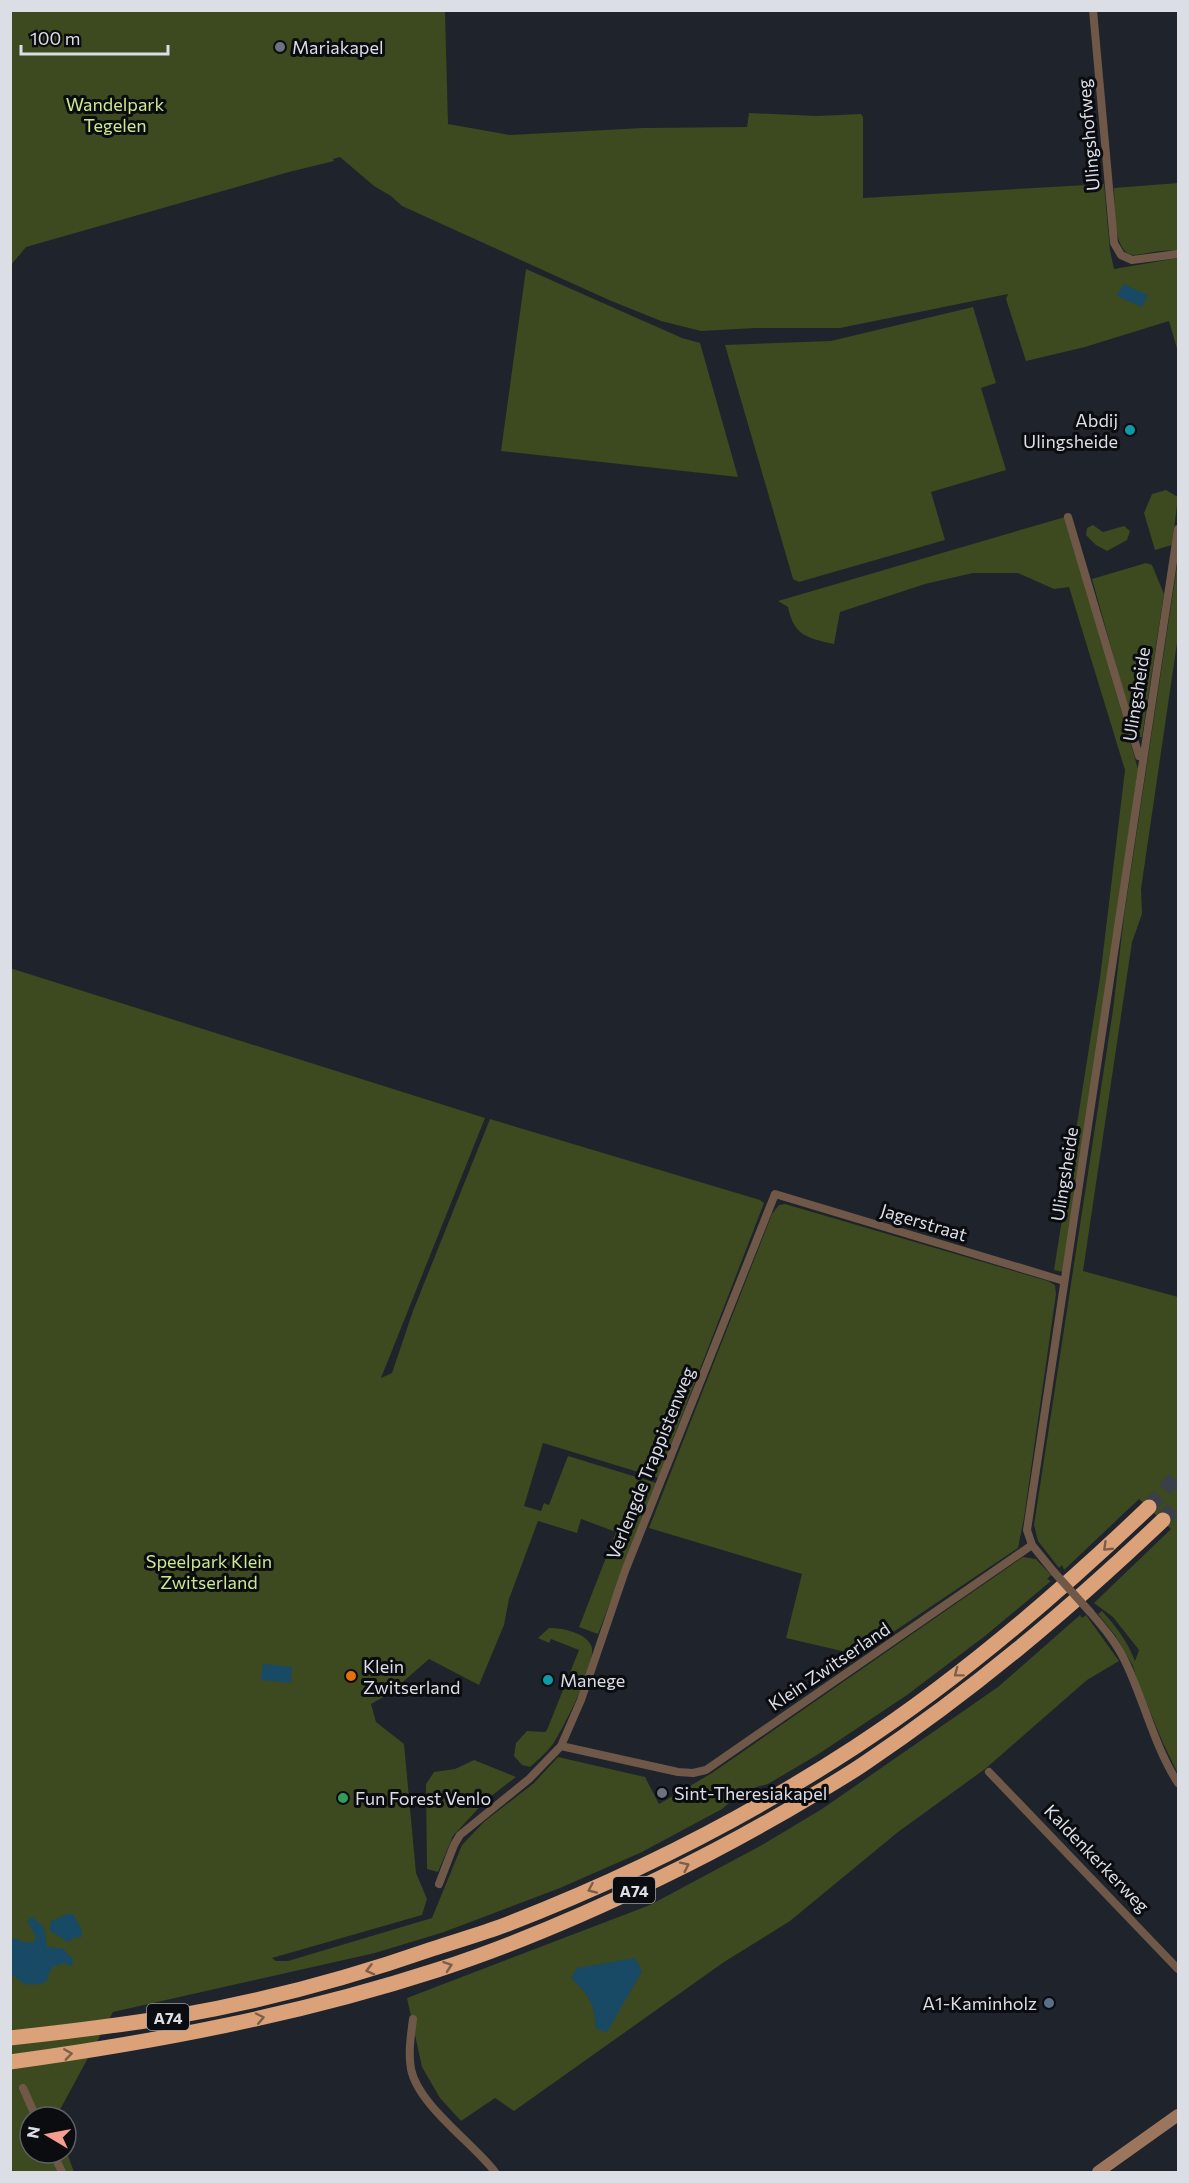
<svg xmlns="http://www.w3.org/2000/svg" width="1189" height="2183" font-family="Commissioner,sans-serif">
	<rect width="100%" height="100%" fill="#1e232c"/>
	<path fill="#3d491e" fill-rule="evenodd" d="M11,11h434l3,113 62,11 133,-7 104,-1 2,-14 68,3 44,-2 2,3v81l241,-14 6,66 4,19 64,-11v94l-9,-31 -84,26 -59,14 -20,-62 2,-5 -168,34h-84l-55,3 -40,-10 -52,-21 -207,-94 -11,-10 -17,-10 -34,-29 -7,2 1,2 -45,11 -263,75 -15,18z
		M1178,183v68c-14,-2 -29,2 -43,4 -23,1 -20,-51 -21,-67z
		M526,269l156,69 18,5 38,134 -237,-26z
		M973,307l23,76 -15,5 25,82 -75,22 14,48 -146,42 -6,-3 -68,-234 106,-4z
		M1166,490l12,7 -6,48 -17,5 -11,-37 8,-19z
		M1065,517l73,252 -75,503 -9,-2 46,-292 25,-208 -56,-183 -15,2 -36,-16h-45l-48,11 -85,28 -6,32c-27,-6 -40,-8 -46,-37l-10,-6z
		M1093,525l10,7 21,-6 6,5 -3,9 -20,11 -11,-6 -10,-10 1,-7z
		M1178,559v77l-37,253 1,25 -10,28 -49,329 95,26v477l-15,-31 -26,-63 -4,-14 -18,-31 -17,-21 4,-3c14,15 25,30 33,50l4,-11 -26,-33 -19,-14 77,-74 -32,-30 -75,71 -2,-5 -3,3 -21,-27 -4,-16 79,-515 11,-94z
		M1146,563l6,2 12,29 -22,143h-6l-44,-158z
		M10,968l475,150 -104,260 11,-5 21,-62 77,-192 270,81 4,3 -106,275 -115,-35 -19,63 17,5 3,-8 5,2 19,-49 88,27 -58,151 -19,-7 37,-95 -35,-13 -4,14 -39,-12 -29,78 -5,26 -25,60 -50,-26 -40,35 -18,10 5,18 28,22 12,129 11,26 -5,16 -150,43 4,3h12l144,-43 30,-73 23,-24 49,-38 24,-26 87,20 14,27 53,-31 311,-216 13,2 15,16 -4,4 4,2 -66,55 -78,59 -90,60 -49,29 -25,7 -21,18 -80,43 -82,36 -116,44 -69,21 -262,59 -57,105h-26v36h36v-3l8,22h-63z
		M785,1204l263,77 7,4 1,9 -32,224 -6,30 -159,107 -73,-17 16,-64 -153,-46 123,-314 7,-9z
		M1080,1615l2,3 4,-3 33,46 -32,19 -102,89 -87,63 -108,89 -66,41 -210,149 -19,-13 -34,23 -21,-23 -18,-31 -15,-69 243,-93 112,-60 60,-36 176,-122zM642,1971l-46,57 -1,-20 -11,-18z
		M549,1628c13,0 35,4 42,17 8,14 -28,84 -38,99 -7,9 -15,16 -23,23l-8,-2 -8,-9 2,-13 11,-12 18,1 2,-2 32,-80 -28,-11 -2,4 -11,-5z
		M474,1760l42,17 -30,23 -33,36 -15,36 -11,-3 -1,-85 8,-12 21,-3z"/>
	<path fill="#184a66" d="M1123,284l25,11 -6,12 -25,-11z
		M263,1664l29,3 -1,16 -30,-3z
		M67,1914h6l8,14 1,9 -9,1 -5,4 -18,-11v-9z
		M32,1917l12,10 3,20 15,1 11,11 -1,7 -8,-3 -12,4 -6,15c-18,5 -22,4 -36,-10l1,-35 12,5h11l2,-5 -9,-16z
		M635,1958l7,13 -35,61 -11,-3c-2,-26 -6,-33 -25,-51l6,-10z"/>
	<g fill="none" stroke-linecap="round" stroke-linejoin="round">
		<path stroke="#3a3f48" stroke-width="15" stroke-dasharray="15 8" stroke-linecap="butt" d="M1149,1507l29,-32
			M1163,1520l15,-17"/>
		<path stroke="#6f5848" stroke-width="8" d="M1093,10l21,233 7,12 11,5 46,-6
			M1068,517l71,239h4
			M1054,1572l-22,-27 -5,-15 151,-1001
			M1090,1612c13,15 26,30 35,49 19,39 29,85 53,122
			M561,1746l117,26 15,1 13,-3 326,-225
			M989,1772l189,197
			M439,1884l15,-39 6,-10 69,-56 32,-33 20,-46 44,-129 150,-377 289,87
			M413,2019c-2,16 -5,33 -2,50 7,36 62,74 84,103
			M23,2088l13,29
			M53,2153l9,19"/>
		<path stroke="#9b765c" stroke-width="12" d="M1098,2172l80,-57"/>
		<path stroke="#dba178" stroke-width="15" d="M10,2038c56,-6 112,-13 167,-22 86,-15 172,-38 255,-67 24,-8 49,-15 73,-24 122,-47 241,-107 350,-178 106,-69 203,-153 294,-240
			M10,2062c145,-20 288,-47 427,-92 77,-25 151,-57 223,-92 54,-26 105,-54 155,-84 17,-10 34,-20 50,-31 109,-73 203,-153 298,-243"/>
		<path stroke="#6f5848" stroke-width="8" d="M1054,1572l36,40"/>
	</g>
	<defs><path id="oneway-chevron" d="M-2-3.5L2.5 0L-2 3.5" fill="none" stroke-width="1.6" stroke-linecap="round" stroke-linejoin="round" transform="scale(1.5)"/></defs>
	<g stroke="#7d5e49">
		<use href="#oneway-chevron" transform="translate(1107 1547) rotate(136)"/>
		<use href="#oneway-chevron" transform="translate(958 1673) rotate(143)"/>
		<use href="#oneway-chevron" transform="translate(685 1866) rotate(-26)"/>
		<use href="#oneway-chevron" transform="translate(592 1889) rotate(156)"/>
		<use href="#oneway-chevron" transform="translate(448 1966) rotate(-19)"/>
		<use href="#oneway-chevron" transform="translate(370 1970) rotate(165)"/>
		<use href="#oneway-chevron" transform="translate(260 2018) rotate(-12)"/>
		<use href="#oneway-chevron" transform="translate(68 2054) rotate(-8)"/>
	</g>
	<g fill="#6b7280" stroke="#0a0c10" stroke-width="2">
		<circle cx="280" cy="47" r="6"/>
		<circle cx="662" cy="1793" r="6"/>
	</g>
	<g fill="#0f9aa8" stroke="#0a0c10" stroke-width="2">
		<circle cx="1130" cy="430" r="6"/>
		<circle cx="548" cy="1680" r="6"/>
	</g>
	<circle fill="#e8710a" stroke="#0a0c10" stroke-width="2" cx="351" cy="1676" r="6"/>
	<circle fill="#2e9e5b" stroke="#0a0c10" stroke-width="2" cx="343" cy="1798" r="6"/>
	<circle fill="#5c6f8a" stroke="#0a0c10" stroke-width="2" cx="1049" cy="2003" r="6"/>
	<g text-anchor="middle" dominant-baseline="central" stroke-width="6" stroke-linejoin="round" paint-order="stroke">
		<g fill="#0a0c10" stroke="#9c9fa5" stroke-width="1.5">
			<rect x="613" y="1877" width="42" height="26" rx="4.5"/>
			<rect x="147" y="2004" width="42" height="26" rx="4.5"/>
		</g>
		<g font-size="16" font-weight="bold" fill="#dbdee5">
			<text x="634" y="1890">A74</text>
			<text x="168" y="2017">A74</text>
		</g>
		<g font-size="18" fill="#dbdee5" stroke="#0a0c10" text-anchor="start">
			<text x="292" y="47">Mariakapel</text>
			<text x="1118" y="420" text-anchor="end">Abdij<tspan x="1118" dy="21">Ulingsheide</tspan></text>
			<text x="363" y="1666">Klein<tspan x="363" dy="21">Zwitserland</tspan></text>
			<text x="560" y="1680">Manege</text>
			<text x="674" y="1793">Sint-Theresiakapel</text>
			<text x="355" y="1798">Fun Forest Venlo</text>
			<text x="1037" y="2003" text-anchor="end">A1-Kaminholz</text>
		</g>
		<g font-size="18" fill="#cde98f" stroke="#0a0c10">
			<text x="115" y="104">Wandelpark<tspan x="115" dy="21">Tegelen</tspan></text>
			<text x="209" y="1561">Speelpark Klein<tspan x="209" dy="21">Zwitserland</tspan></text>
		</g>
		<g font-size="18" fill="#dbdee5" stroke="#0a0c10">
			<text transform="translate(1088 135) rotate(-95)">Ulingshofweg</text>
			<text transform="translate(1136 694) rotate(-81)">Ulingsheide</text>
			<text transform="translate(1064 1174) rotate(-81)">Ulingsheide</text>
			<text transform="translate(924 1222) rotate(17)">Jagerstraat</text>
			<text transform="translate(650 1463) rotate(-68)">Verlengde Trappistenweg</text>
			<text transform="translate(829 1666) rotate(-34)">Klein Zwitserland</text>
			<text transform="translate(1097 1858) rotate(46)">Kaldenkerkerweg</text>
		</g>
	</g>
	<rect width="1189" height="2183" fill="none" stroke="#dbdee5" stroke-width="24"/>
	<g transform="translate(48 2135) rotate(280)"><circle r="28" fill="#0a0c10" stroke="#5e6065" stroke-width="1.5"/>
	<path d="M0-4.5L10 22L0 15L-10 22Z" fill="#f59d8f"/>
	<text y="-9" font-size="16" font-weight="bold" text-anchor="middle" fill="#dbdee5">N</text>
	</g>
	<path d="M21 45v9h147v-9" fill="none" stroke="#dbdee5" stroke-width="3"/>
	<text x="30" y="45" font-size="18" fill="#dbdee5" stroke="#0a0c10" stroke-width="4.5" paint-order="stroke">100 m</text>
</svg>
